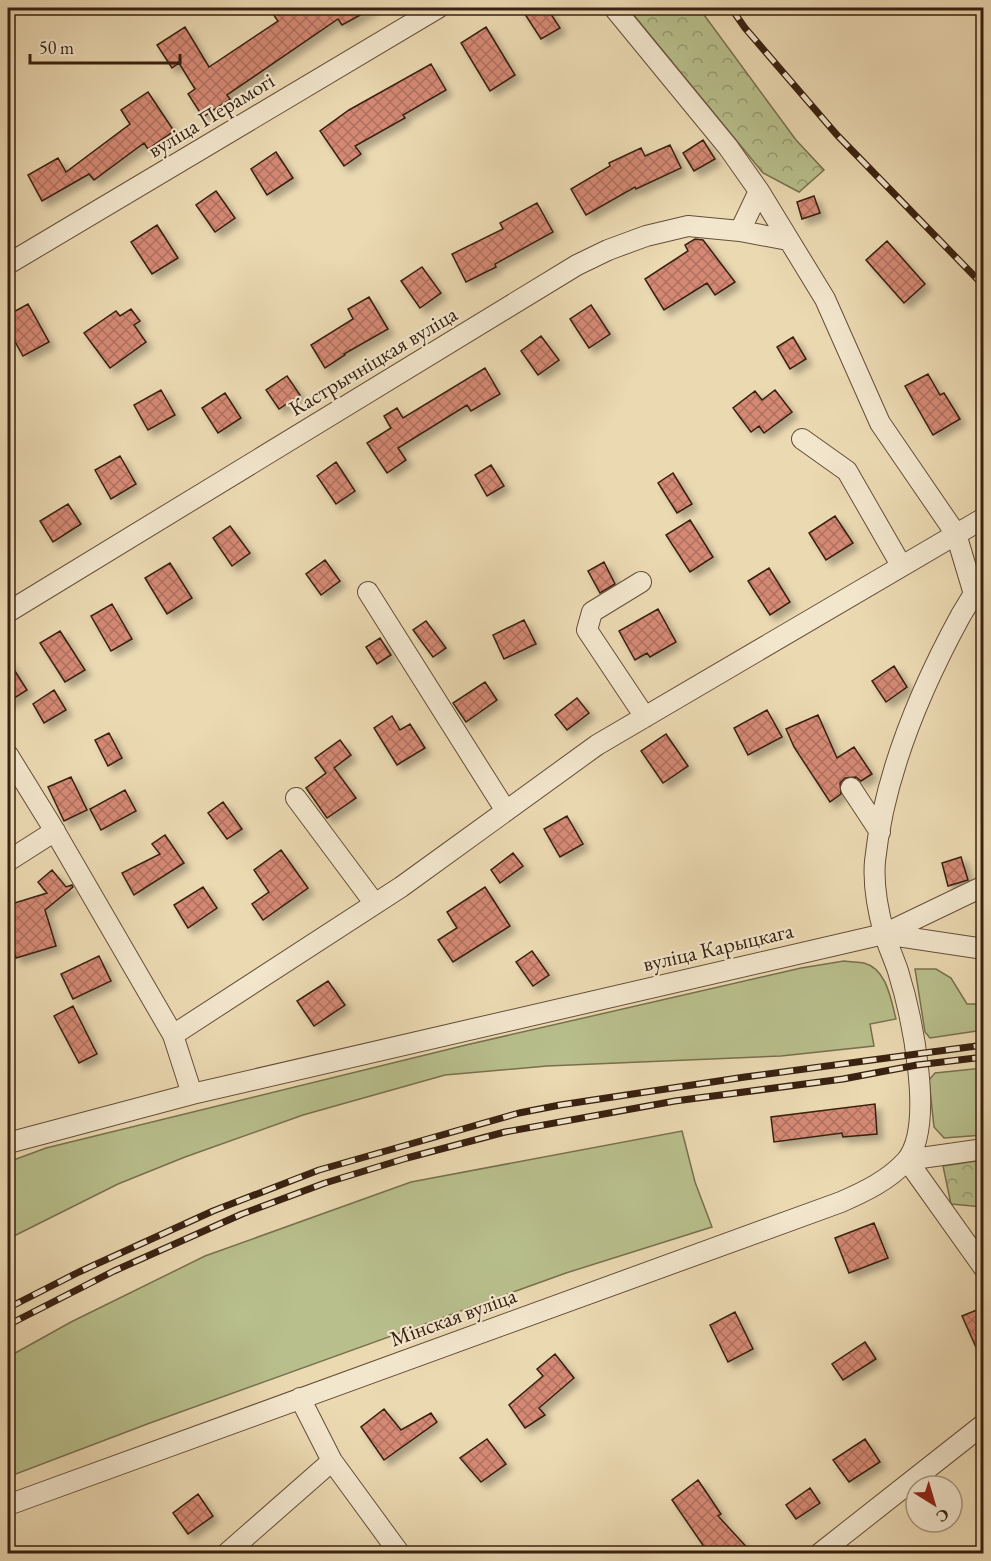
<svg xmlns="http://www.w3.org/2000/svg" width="991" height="1561" font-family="'EB Garamond',serif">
	<defs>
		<pattern id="forest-crowns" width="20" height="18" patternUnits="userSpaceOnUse" patternTransform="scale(1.5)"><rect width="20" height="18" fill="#b8bf8c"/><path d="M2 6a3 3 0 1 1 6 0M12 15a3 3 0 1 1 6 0" fill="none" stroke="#979b71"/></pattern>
		<pattern id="building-cross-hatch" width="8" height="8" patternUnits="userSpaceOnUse" patternTransform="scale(1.5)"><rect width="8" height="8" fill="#d58974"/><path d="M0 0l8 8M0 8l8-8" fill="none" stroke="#ae705e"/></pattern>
		<filter id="shadow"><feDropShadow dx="5.5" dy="5.5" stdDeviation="3" flood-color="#0004"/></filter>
	</defs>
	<rect width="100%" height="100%" fill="#ebd9b2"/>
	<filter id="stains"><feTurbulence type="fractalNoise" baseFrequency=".00333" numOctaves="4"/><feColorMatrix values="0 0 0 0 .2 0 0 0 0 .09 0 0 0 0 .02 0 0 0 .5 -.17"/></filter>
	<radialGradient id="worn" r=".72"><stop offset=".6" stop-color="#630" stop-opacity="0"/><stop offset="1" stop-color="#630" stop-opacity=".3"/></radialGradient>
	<path fill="#b8bf8c" stroke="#78704e" stroke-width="1.5" d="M844,961c7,1 14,1 20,2 23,6 27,37 32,56l-26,5 4,22 -93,10 -234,10 -102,9 -142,40 -118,42 -67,27 -110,55v-77l38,-14 420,-103 335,-77z
		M915,969h21l15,9 16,26h16v26l-53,8 -5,-6z
		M983,1068v67l-39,3 -10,-11 -5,-47 6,-7z
		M682,1131l13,51 17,45 -146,46 -416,150 -142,54v-120l63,-35 134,-66 206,-74z"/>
	<path fill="url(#forest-crowns)" stroke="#78704e" stroke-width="1.5" d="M628,8h71l97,132 28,30 -25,22 -36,-19z
		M983,1160v47l-32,-3 -8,-38z"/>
	<path fill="url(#building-cross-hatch)" stroke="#382010" stroke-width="1.5" filter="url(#shadow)" d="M282,8h91l-31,17 -4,-6 -111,76 3,4 -27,18 -15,-23 7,-5 -16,-26 -7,5 -15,-23 28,-18 24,40 69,-46 -5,-7z
		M521,8h26l13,20 -19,11z
		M486,27l29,48 -25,16 -29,-48z
		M431,64l15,26 -43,25 2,3 -50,28 6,8 -17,12 -24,-35 29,-21z
		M148,92l26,39 -26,18 -4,-6 -50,37 -5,-6 -47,27 -14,-26 30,-17 8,14 64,-48 -9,-14z
		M703,140l12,19 -21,12 -11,-18z
		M670,145l11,23 -45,21 -1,-2 -49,28 -15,-26 39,-23 -1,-3 32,-15 4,8z
		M276,152l17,26 -26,17 -16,-26z
		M216,191l19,27 -20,14 -19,-27z
		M814,196l6,17 -18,6 -5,-17z
		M537,203l16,29 -58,32 1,3 -30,15 -14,-28 51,-25 -3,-6z
		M157,225l21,33 -26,16 -21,-32z
		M695,239l8,1 32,42 -20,13 -8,-12 -43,27 -19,-31 43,-28 -3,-6z
		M887,241l38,43 -21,19 -38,-43z
		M422,267l19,26 -21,15 -19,-27z
		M369,297l19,32 -44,25 1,1 -20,13 -14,-23 42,-26 -5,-10z
		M28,304l21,38 -26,14 -15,-27v-14z
		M591,305l19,29 -21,14 -19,-29z
		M131,309l9,12 -6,4 12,17 -36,26 -26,-35 32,-22 4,5z
		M541,336l18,24 -21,15 -17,-24z
		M793,337l13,22 -16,10 -13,-22z
		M485,368l15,26 -29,17 -4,-6 -69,43 8,12 -19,13 -20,-30 24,-15 -7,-12 13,-8 6,10z
		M928,374l12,21 4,-2 16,26 -27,16 -28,-49z
		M287,376l13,19 -21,14 -13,-19z
		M161,390l14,25 -27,15 -14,-25z
		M775,390l17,22 -28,21 -5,-7 -8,6 -18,-24 22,-17 7,9z
		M225,393l16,25 -23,15 -16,-25z
		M120,456l16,28 -25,15 -16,-29z
		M336,462l19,29 -19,13 -19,-28z
		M491,465l13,21 -17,10 -12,-21z
		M673,473l19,31 -15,9 -19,-30z
		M68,504l13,20 -28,18 -13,-21z
		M835,516l18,27 -27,17 -17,-27z
		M690,520l23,37 -23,15 -24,-37z
		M230,526l20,27 -18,13 -19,-28z
		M325,560l15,21 -19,14 -15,-21z
		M604,562l11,22 -15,9 -12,-22z
		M170,563l22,35 -25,16 -22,-36z
		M769,568l21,34 -20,13 -22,-34z
		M112,604l20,35 -21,12 -20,-35z
		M658,609l18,33 -26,15 -3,-4 -12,7 -16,-29z
		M524,620l12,24 -32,15 -11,-24z
		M426,621l20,27 -13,9 -20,-27z
		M60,631l25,39 -20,12 -25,-39z
		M380,638l11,17 -14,9 -11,-17z
		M8,660l19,30 -19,12z
		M894,666l13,21 -21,15 -14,-21z
		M485,682l12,18 -31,22 -13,-19z
		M54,690l12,20 -22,13 -11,-19z
		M577,698l12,15 -22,17 -12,-15z
		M767,710l15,27 -34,18 -14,-27z
		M818,715l19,43 17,-11 18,27 -11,7 -5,-4 -11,1 -5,5 1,11 -11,8 -36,-55 -8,-18z
		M392,716l8,14 10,-6 15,24 -28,17 -23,-37z
		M109,733l13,25 -14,8 -13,-26z
		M666,734l22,32 -25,17 -22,-32z
		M340,740l11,15 -17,13 22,30 -29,20 -21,-30 20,-15 -11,-15z
		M71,777l16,33 -23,11 -16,-34z
		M125,790l11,21 -35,19 -11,-21z
		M223,802l19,27 -15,10 -19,-26z
		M567,816l16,28 -23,13 -16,-28z
		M165,835l19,28 -50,32 -12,-22 38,-19 -8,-10z
		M281,850l27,38 -45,32 -11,-16 17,-12 -15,-22z
		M513,853l10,13 -23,17 -9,-13z
		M961,857l7,23 -20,6 -6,-23z
		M52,870l14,17 6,-2 1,2 -28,23 11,36 -40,12 -8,-25 5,-2 -5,-17v-9l39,-12 -9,-11z
		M203,887l14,21 -29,20 -14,-23z
		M485,887l25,39 -57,36 -15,-22 19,-12 -10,-16z
		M532,951l17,24 -16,11 -17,-24z
		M99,956l12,25 -38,18 -12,-25z
		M328,981l17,24 -31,21 -17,-25z
		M73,1006l24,48 -18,9 -25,-47z
		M875,1104l2,30 -34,3 -1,-4 -68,9 -3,-25z
		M874,1223l14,35 -39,15 -14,-35z
		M984,1307v58l-22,-49z
		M735,1312l18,37 -25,13 -18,-37z
		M865,1342l11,17 -33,21 -11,-16z
		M555,1354l19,24 -35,30 6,7 -20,13 -16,-23 34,-29 -6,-7z
		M384,1409l17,21 30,-17 6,9 -53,38 -23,-33z
		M487,1439l19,25 -25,18 -21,-24z
		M865,1439l15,23 -31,20 -16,-22z
		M698,1480l23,34 -3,2 35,38h-44l-37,-54z
		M810,1488l10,15 -24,16 -10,-14z
		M198,1494l15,22 -25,18 -15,-21z"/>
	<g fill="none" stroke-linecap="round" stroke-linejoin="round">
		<defs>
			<path id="minor" d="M614,8l114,139 31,44 66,108 55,124 76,111 18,60
				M740,231l19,-40
				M8,264l430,-256
				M802,439l45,32 54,94
				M641,582l-49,30 -5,18 58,87
				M368,592l138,219
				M8,612l569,-347 31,-15 38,-14 42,-10 52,5 48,9
				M8,755l42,68 123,212
				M851,788l29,44
				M296,798l79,106
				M8,861l47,-30
				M884,934l100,15
				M192,1094l-19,-59 228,-148 196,-142 387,-227
				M8,1143l184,-49 692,-160 100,-48
				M907,1160l77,108
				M907,1160l77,-11
				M300,1398l32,63 68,93
				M8,1505l833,-303c23,-10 48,-22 65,-41 30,-35 5,-148 -8,-190 -4,-12 -10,-25 -14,-38 -6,-22 -11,-49 -9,-72 9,-86 45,-171 86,-246 8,-13 16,-26 23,-39
				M226,1554l106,-93
				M819,1554l165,-130"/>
		</defs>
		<use href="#minor" stroke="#654e38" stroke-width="22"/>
		<use href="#minor" stroke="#f2e6cd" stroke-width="20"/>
		<defs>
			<path id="rail" d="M731,8l14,20 92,107 147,151
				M8,1308l71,-36 134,-61 106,-41 200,-57 41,-8 185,-28 239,-32
				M8,1325l106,-54 128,-57 83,-31 82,-25 98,-26 170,-31 168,-22 74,-14 67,-8"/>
		</defs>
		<use href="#rail" stroke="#382010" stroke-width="7"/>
		<use href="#rail" stroke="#f2e6cd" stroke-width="4.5" stroke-dasharray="14" stroke-linecap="butt"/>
	</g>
	<g text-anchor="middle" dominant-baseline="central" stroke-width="4.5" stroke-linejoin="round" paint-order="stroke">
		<g font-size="22" fill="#382010" stroke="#f2e6cd">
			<text transform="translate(211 115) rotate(-31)">вуліца Перамогі</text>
			<text transform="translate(373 361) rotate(-31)">Кастрычніцкая вуліца</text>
			<text transform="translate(718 947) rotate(-13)">вуліца Карыцкага</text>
			<text transform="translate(453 1317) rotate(-20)">Мінская вуліца</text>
		</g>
	</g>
	<rect width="991" height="1561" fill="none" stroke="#ebd9b2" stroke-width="30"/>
	<rect x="9" y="9" width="973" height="1543" fill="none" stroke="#382010" stroke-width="3"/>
	<rect x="15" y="15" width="961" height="1531" fill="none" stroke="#382010" stroke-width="1.5"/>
	<g transform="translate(934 1504) rotate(143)"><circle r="28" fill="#f2e6cd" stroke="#a89781" stroke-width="1.5"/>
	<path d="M0-4.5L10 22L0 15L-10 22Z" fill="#8f2418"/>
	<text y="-9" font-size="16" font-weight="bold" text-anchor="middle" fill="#382010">С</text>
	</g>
	<path d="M30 54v9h150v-9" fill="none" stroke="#382010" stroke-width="3"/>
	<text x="39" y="54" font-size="18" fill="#382010" stroke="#f2e6cd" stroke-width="4.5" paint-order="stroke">50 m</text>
	<rect width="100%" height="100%" filter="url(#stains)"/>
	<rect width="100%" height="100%" fill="url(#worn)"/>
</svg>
